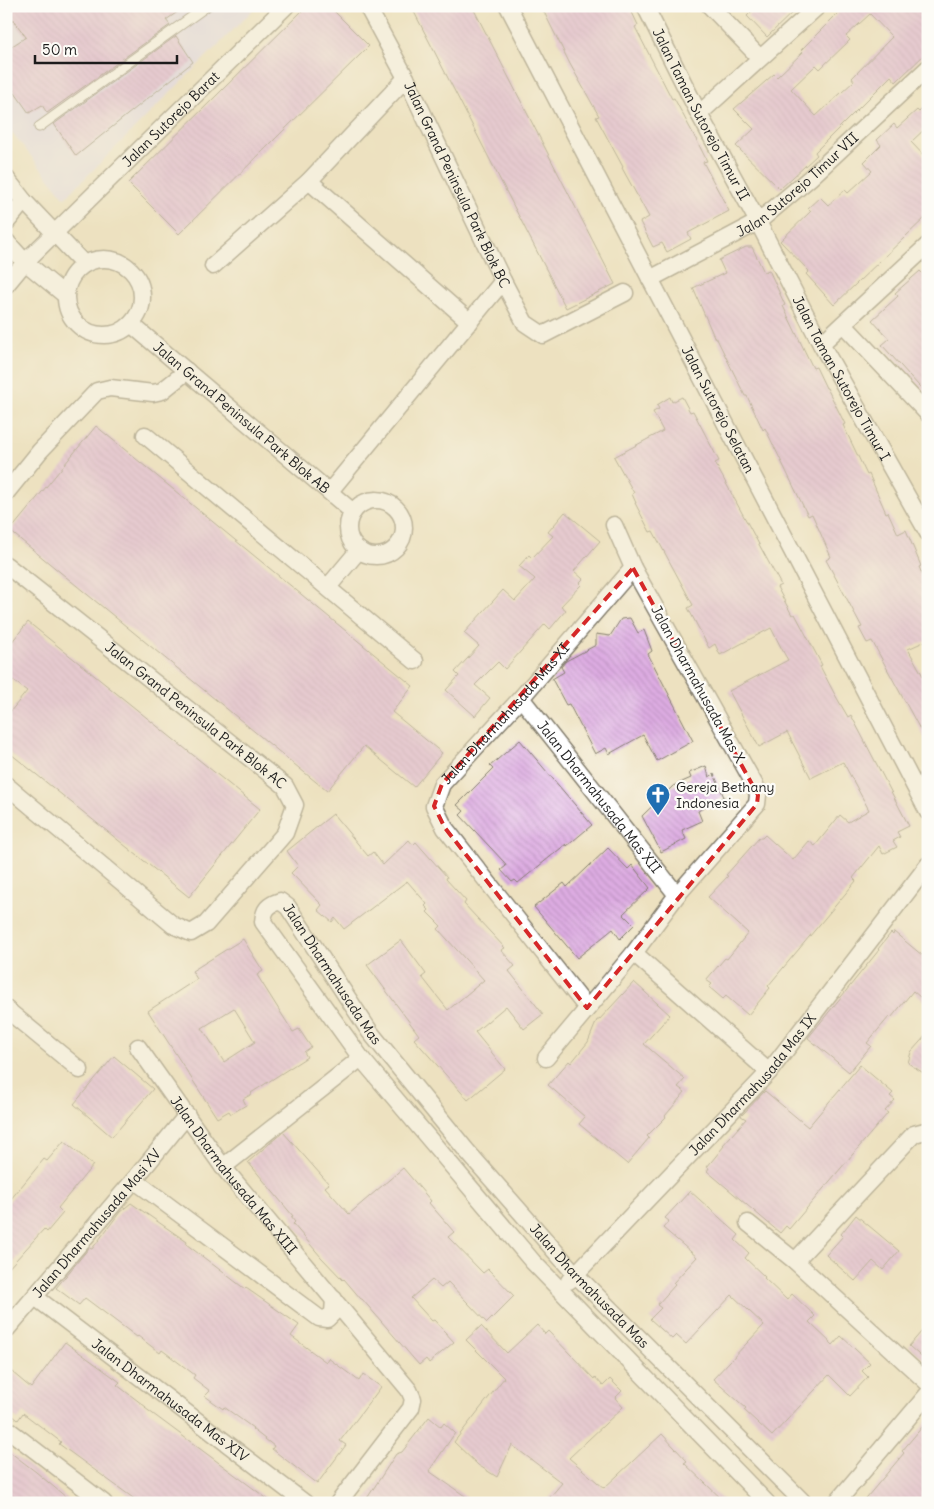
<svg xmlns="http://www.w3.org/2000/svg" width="934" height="1509" font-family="Delius,sans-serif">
	<defs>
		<pattern id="building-back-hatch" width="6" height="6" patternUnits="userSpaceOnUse" patternTransform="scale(1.25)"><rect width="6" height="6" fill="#ddace2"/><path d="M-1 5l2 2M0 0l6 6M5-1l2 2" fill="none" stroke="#bd93c1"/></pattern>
	</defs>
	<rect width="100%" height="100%" fill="#fdfcf7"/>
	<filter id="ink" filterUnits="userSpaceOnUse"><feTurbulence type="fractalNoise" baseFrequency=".02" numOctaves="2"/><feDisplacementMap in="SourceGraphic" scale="10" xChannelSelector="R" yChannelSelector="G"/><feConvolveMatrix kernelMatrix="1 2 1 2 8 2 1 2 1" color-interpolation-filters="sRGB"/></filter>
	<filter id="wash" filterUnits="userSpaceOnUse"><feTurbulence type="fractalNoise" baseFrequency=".0096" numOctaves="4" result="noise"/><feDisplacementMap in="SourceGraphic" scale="20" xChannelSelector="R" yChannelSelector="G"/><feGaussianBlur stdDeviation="1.12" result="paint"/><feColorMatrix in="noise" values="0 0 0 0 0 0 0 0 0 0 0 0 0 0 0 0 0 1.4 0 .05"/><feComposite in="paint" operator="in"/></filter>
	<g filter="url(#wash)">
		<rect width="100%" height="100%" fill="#ede1c0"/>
		<path fill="#dcd5f6" d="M6,6h251l-192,192 -59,-73z"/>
		<g id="blocks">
			<path fill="url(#building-back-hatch)" fill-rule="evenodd" d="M6,6h180l-20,14 4,5 -123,88 -5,-8 -13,8 -23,-33v-30l20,-13 -20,-27z
				M307,6h22l40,40 -190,188 -51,-51z
				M411,6h61l143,278 -49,24z
				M541,6h88l9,19 -3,2 37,72 2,-1 23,43 10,20 -4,1 26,49 -41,22 3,6 -24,13 -5,-9 -9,4 -13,-25 9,-5 -27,-49 1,-1 -27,-50 3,-1 -29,-52z
				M757,6h42l-32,31 -20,-21z
				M845,6h75l8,8v37l-32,31 -5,-6 -76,76 2,3 -37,34 -44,-43 18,-17 -20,-20 40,-35 3,3 26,-25 -2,-2zM870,14l22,23 -40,41 2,3 -38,35 -25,-27 25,-24 4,4 30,-29 -4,-4z
				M176,36l17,26 -117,94 -22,-32z
				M928,103v23l-17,16 17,18v55l-94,90 -28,-31 3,-3 -29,-30 31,-30 -3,-3 12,-11 8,8 17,-15 3,3 24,-22 -8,-9 17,-17 -4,-5 17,-16 3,4 20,-18 2,2z
				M746,247h6l12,25 5,-2 16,35 -2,1 30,62 3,-1 10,21h1l18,36 -2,1 24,50 2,-1 17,39 2,-1 10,22 8,-4 15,36 -2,1 9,20v53l-20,9 20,36v59l-56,-103 -5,2 -8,-15 3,-1 -36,-67 5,-3 -19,-43 -4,2 -43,-88 -2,2 -16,-34h-2l-28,-57h-2l-22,-51 32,-15 -6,-13z
				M920,271l8,8v117l-46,-51 7,-6 -17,-19 26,-24 -3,-3z
				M670,397l2,5 10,-5 8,15 3,-1 26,50 -4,2 66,122 -4,2 15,28 3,-1 27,51 -2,1 14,27 14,24 3,-2 58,111 -12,6 3,5 -7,4 4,6 -14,7 -4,-8 -26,32 3,3 -88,105 2,2 -22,27 -22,-19 -3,3 -14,-12 3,-3 -6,-4 19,-22 2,1 21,-26 -40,-36 20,-21 -2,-1 33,-37h3l3,-3 28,25 16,-19 6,5 25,-31 8,7 21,-12 -26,-48 -32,16 -24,-46 -28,15 -30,-56 59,-31 -3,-5 -14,-27 -51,27 -5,-11 -6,4 -21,-40 5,-3 -40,-74 -3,1 -15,-29h1l-4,-9 2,-1 -20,-36 49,-26 -10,-19 6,-3 -2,-4z
				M96,426l317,260 -21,26 50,41 -28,34 -50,-41 -37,45 -317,-260z
				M565,512l35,29 -26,30 9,8 -4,4 2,2 -20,21 5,4 -16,19 -5,-5 -40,45 -7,-7 -23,23 15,13 -15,18 -29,-26 13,-14 -4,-4 24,-26 -15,-13 39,-43 12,11 20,-22 -16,-13 10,-11 3,3 21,-22 -5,-4z
				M630,618l8,15 6,-3 8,21 -4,3 45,87 -36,20 -14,-26 -34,19 -3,-6 -11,6 -26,-50 -3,1 -14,-26 12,-7 -3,-5 5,-6 30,-16v-11l14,2 11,-17z
				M28,622l232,187 -71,88 -183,-147v-33l21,-26 -21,-16v-26z
				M520,740l72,85 -25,21 -1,-2 -48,39 -3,-3 -3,2 -11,-12 5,-4 -2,-4 -44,-47 4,-4 -7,-6 36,-36 -3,-3z
				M706,766l3,11 5,-3 10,23 -26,14 4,10 -20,9 4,9 -25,13 -19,-36 31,-30 18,-8 -2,-5z
				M333,814l35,42 5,-4 10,13 26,-25 4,5 3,-3 31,35 -1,2 20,22 -2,3 41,44 -4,2 14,16 -6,5 34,43 -19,15 -18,-23 -31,26 30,37 -37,31 -54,-61 5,-4 -52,-70 34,-25 25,34 -4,3 26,33 36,-30 -46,-51 3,-3 -14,-14 2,-2 -4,-4 2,-2 -20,-23 -63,48 -9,-11 -3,4 -14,-12 4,-5 -31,-32 7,-7 -11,-15z
				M608,848l20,21 4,-4 18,23 -27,26 11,11 -14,14 -7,-10 -36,29 -43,-51 30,-24 3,4z
				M894,932l34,28v44l-15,-13 -22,27 -2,-1 -22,26 4,3 -22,26 -41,-34 71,-88 -1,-1 13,-16 2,2z
				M243,939l20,32 -6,4 36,57 6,-3 12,18 -7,5 3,5 -56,36 1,1 -9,5 3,6 -15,9 -2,-3 -12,7 -69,-107 49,-32 -5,-8zM234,1008l21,34 -31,20 -22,-34z
				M634,982l36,33 -26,29 41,35 -7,8 7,5 -20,24 1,1 -19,19 2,2 -22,26 -48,-40 6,-7 -37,-32 21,-24 2,2 17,-21 9,-22h2z
				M928,1033v43l-20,-13 3,-11z
				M114,1056l39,33 -41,48 -38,-33z
				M860,1065l33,28 -3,3 5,4 -10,11 3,2 -99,116 -3,-3 -6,7 -73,-62 2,-3 -2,-1 17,-21 -1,-1 23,-26 -5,-3 24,-25 43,36z
				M283,1132l46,52 -4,3 24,27 54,-46 28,33 -2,2 25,29 -6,5 35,36 5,-4 26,27 -27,27 -39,-41 -7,6 -9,-8 -21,18 21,23 2,-1 20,22 -25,21 -3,-4 -7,6 -57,-66h-1l-17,-20 -1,1 -22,-23 -28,-33 2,-2 -4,-5 2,-1 -45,-54z
				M64,1141l29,24 -35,43 5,5 -16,19 -3,-3 -38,42v-66l38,-46 3,2z
				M690,1191l49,44 -4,5 14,13 -4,5 20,19 -1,1 23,22 5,-6 23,22 -6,6 24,23 8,-9 29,27 -8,8 6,6 -18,19 -21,-21 -57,61 -28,-26 2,-2 -33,-29 51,-54 -32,-30 -46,49 -10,-9 -4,4 -22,-20 11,-11 -4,-3 18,-20 -2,-2 24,-26 -34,-29 6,-7 -4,-3z
				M131,1203l56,39 -1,2 59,45 1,-1 53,37 -8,11 35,26 2,-4 31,23 4,-7 18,13 -41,54 6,4 -29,39 -45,-35 2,-3 -22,-17 1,-1 -29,-21 -1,2 -18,-13 5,-5 -17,-13 2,-3 -33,-25 -2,3 -22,-17 -1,1 -52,-39 -6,7 -23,-17 33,-40 3,1 28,-37z
				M856,1215l43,36 -16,19 -10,-9 -18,20 -29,-26 17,-19 -2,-2z
				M928,1324v39l-19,-17z
				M537,1325l8,9 3,-3 46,48 1,-2 8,9 7,-7 12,12 -7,7 8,9 -54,51 35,30 58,-54 25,27 -3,2 42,40h-181l17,-20 -50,-38 -15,32 -19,-12 -24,-23 50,-64 -38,-38 15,-14 26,27z
				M65,1342l55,40 -3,3 29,22 -1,1 128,95h-133l-81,-59 2,-2 -38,-29 -5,7 -12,-10v-43l25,21z
				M429,1417l12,10 3,-4 11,10 -26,38 46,32h-111l32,-49 6,-2z
				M928,1420v83h-66l42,-50 -2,-2z
				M6,1449l30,23 37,31h-67z"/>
		</g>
	</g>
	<g filter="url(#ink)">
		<use href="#blocks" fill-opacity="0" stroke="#847e6e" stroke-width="1"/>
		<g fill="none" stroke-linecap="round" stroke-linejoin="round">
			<defs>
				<path id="lane" d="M39,127l168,-121"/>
				<g id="street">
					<path id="s1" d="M367,6l39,72 97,203 22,42 18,12 82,-42"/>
					<path id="s2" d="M508,6l420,806"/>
					<path id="s3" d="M645,6l54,108 59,108 63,122 107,189"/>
					<path d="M710,6l50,52"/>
					<path d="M699,114l119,-108"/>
					<path d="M6,178l18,23 60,63"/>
					<path d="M309,181l161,141"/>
					<path d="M6,223l18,-22"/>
					<path d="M6,241l19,21 40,33"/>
					<circle cx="104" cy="297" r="38"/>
					<path d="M213,266l96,-85 97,-103"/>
					<path id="s4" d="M650,279l108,-57 52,-44 118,-110"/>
					<path id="s5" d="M6,285l19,-23 261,-256"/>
					<path id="s6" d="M131,324l222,188"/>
					<path d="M843,324l85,90"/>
					<path d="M821,344l107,-99"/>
					<path d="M145,435l270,226"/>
					<path d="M330,491l173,-210"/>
					<path d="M6,493l34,-42 57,-60 13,-3 43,5 9,-2 25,-20"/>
					<circle cx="376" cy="528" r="28"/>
					<path id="s7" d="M6,565l279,221 10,19 -10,28 -79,91 -15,9 -18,-8 -167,-140"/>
					<path d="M328,587l31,-37"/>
					<path id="s8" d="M521,698l156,197"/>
					<path d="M634,953l135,119"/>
					<path id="s9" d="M587,1008l-142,-180 -11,-22 8,-22 79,-86 112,-130"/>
					<path d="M6,1009l74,61"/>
					<path id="s10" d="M138,1047l85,120 186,223 4,9 -2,9 -73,95"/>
					<path d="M546,1058l88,-105 43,-58 80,-91 1,-9 -2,-8 -123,-219 -19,-43"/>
					<path d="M223,1167l138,-109"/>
					<path d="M134,1180l185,138 8,1 6,-6 1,-14"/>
					<path d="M748,1223l47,38 133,122"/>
					<path d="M795,1261l119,-127 11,-3 3,2"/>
					<path id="s11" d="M569,1281l200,-209 159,-207"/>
					<path id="s12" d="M35,1297l270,206"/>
					<path id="s13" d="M6,1330l128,-150 53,-65"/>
					<path d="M6,1428l98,75"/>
					<path id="s14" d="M767,1503l-234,-241 -172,-204 -98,-136c1,-13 5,-17 17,-21l8,6 82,125 96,118 110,125 228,228"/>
					<path d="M836,1503l92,-109"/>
				</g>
			</defs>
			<use href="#lane" stroke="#847e6e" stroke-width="11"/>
			<use href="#street" stroke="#847e6e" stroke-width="19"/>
			<use href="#lane" stroke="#fff" stroke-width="9"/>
			<use href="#street" stroke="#fff" stroke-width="16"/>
		</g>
	</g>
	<path d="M0 0H934V1509H0ZM633,568l125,227 -1,9 -170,204 -142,-180 -11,-22 8,-22z" fill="#ede1c0" fill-opacity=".55" fill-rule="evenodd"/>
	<path fill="none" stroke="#d62828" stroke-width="4" stroke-dasharray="10 6" stroke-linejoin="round" d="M633,568l125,227 -1,9 -170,204 -142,-180 -11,-22 8,-22z"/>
	<defs>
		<symbol id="church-pin" viewBox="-11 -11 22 30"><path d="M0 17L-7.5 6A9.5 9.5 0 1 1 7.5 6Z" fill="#1f6fb2" stroke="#fdfcf7"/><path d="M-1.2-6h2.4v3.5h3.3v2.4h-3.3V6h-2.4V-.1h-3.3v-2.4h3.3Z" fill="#fff"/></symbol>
	</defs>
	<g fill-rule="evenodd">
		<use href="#church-pin" x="644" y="781" width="28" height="38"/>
	</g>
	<g text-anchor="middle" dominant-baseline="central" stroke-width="4.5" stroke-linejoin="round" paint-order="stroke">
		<g font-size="14" fill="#1c1c1c" stroke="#fdfcf7">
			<text stroke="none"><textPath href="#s3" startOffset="122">Jalan Taman Sutorejo Timur II</textPath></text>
			<text stroke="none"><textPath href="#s5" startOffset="234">Jalan Sutorejo Barat</textPath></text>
			<text stroke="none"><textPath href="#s4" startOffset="176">Jalan Sutorejo Timur VII</textPath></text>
			<text stroke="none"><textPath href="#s1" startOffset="200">Jalan Grand Peninsula Park Blok BC</textPath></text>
			<text stroke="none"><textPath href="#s3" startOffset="421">Jalan Taman Sutorejo Timur I</textPath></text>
			<text stroke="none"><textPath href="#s2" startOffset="455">Jalan Sutorejo Selatan</textPath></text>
			<text stroke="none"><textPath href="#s6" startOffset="145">Jalan Grand Peninsula Park Blok AB</textPath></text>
			<text transform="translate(698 684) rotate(61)">Jalan Dharmahusada Mas X</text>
			<text stroke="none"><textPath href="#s9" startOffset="372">Jalan Dharmahusada Mas XI</textPath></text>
			<text stroke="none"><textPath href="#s7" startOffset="242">Jalan Grand Peninsula Park Blok AC</textPath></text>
			<text stroke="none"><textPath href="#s8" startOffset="126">Jalan Dharmahusada Mas XII</textPath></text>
			<text stroke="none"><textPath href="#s14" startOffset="890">Jalan Dharmahusada Mas</textPath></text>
			<text stroke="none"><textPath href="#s11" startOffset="269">Jalan Dharmahusada Mas IX</textPath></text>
			<text stroke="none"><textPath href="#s10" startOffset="160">Jalan Dharmahusada Mas XIII</textPath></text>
			<text stroke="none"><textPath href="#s13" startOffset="140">Jalan Dharmahusada Masi XV</textPath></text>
			<text stroke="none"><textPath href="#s14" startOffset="1295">Jalan Dharmahusada Mas</textPath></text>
			<text stroke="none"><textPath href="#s12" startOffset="170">Jalan Dharmahusada Mas XIV</textPath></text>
		</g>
		<g font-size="14" fill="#1c1c1c" stroke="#fdfcf7" text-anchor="start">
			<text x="676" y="787">Gereja Bethany<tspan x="676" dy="16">Indonesia</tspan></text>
		</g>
	</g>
	<rect width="934" height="1509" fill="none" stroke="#fdfcf7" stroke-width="25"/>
	<path d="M35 55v8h142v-8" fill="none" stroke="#1c1c1c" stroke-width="2.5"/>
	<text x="42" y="55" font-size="15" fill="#1c1c1c" stroke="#fdfcf7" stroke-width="4" paint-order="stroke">50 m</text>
</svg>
